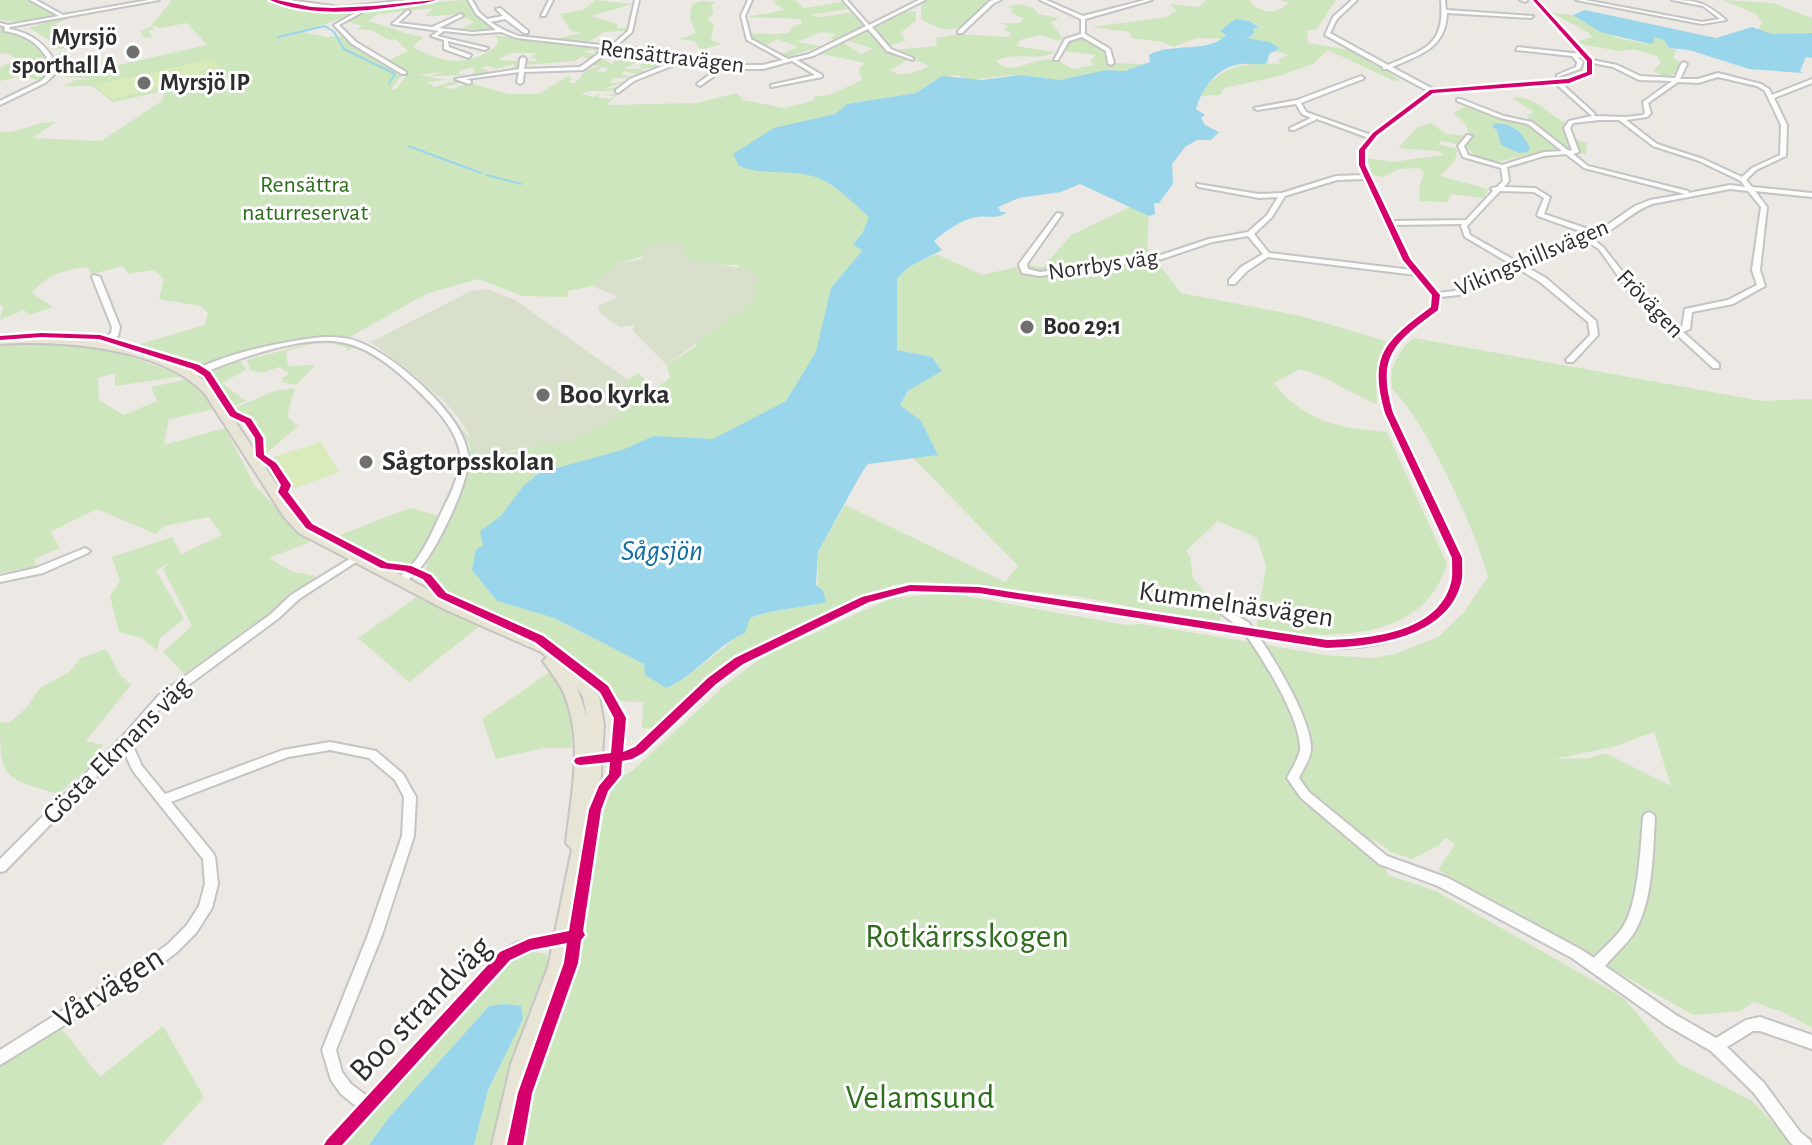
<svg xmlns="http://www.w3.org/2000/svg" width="1812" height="1145" font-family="'Alegreya Sans',sans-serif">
	<rect width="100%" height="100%" fill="#ece8e4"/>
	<path fill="#cee6be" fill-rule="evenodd" d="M0,0h30l26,14 -32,8 -24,-2z
		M172,0h98l53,10 142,-10 7,11 21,19 -32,-1 13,-7c-24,-13 -18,-5 -49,-6l8,-8 -55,6 -10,7c19,4 34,13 55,16l-10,10c25,14 55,23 84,-2l1,-7 -5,-3 110,14 -5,5 -4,-1 1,-3 -12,1 13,4 -6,5 -8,-4 -7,5 -52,4 1,-5 13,2 -2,-4h-5l7,-5h-27l-12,7 22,1 -2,9 -14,1 11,-3 -2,-4 -17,5 -8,-3 -8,2 15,5 -23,4 3,-10 -14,3 -2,4 9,1 -38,1 12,-4 -23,3 27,5 -19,2 8,5 18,-6 11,1 -20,5 8,2 18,-6 39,11h29l32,-19 -1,3 4,1 -5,3 6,1c12,-7 7,-16 29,-16l-7,4 9,1 4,-4 -17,-3 8,-7 12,6 5,-5h-6l12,-6 -19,2 6,-5 44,2 -10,2 6,2 -27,13h19l-2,-4 9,-3 15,3 -20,4 -2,2 7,1 -9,3 -16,-4 -3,3 12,3 -19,1 -5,5 18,-1 -26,7 20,-2 -5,4h-27l-8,3 11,3 9,-4 -4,4 14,2 3,-3 -11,-1 15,-1 -11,11 90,-2 40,-10 6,7 41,8 29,-7 1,-4 18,-3 30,-14 -3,-11 6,-6 -43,-9 19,-13 20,13 12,-5 -27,-9 24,-11 17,22 21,9 -18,10c12,9 27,2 39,-4l-37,-16 45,-4 -1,-8 23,-4 50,3 2,-5 -7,-1 4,-5 -8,-3h20l4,-4 -14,-7 3,-3 -5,-2 10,-3 16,4 4,6 21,4 -8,5 12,15 -4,3 -19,-6 -20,5 -4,6 38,6c-18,11 -39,-2 -58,9 15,16 35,-2 54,-2 11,1 14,6 23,10l22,-4 -5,-4 6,-6 -31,-4 6,-12 11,-3 23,14 4,13 35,1 -21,7 -17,-1 -46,10 -46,-5 -46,5 -11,-5 -22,5 -19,13 -69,11 -12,10 -39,10 135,53 -81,207 -367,161 -11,25 25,31 57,17 90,46 1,11 21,12c18,-7 80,-52 84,-69 23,-8 45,-10 68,-14v-52l27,-47 160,77 13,-16 -105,-108 24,-3 -37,-50 32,-48 -36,-7 1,-72 12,-11 27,-13 47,21 41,-10 19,2 28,-32 59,-28 19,9 -2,32 34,45 120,23 85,25 -10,34 1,29c-27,-10 -49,-28 -77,-35l-26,14c31,39 65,45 113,49l60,132c-24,81 -124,75 -191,65l10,-63 -9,-28 -39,-17 -32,30 4,5 3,22 28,34 -1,12 -144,-28 -151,-14 -32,3 -134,60 -33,19 -75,65 -9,-1 1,-26 -26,-1 -50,-48 -26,-16 -98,-45 -8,-13 -11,-7 47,-107 5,-3h-5l-1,-18 -10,-16 15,15 2,18 59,-15 84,-37 8,-29 11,-7 5,6 3,15 23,-16 -3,-13 28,-18 44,-82h-32l-23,-6v-15l-67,20 -25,22 -24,5v6l-46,-1 -44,-17 -52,15 -76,43h-34l-119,29 -64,-20 72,-21 3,-12 -8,-7 -41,-7 5,-20 -11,-9 -25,4 -5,-8 -31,8 -6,-7c-24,4 -38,7 -54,26l21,14 -24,8 -5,-5 -24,10 3,-14 -3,-1v-173c21,1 35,-11 56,-10l-24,16 69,3 61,-40 2,-10 -51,11 -21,-16h-29l12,-6 19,-1 -29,-2 5,-5 -5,-1 -7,-17 10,-1 7,19 27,-5v-5l12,4 93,-21 -20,-22 -27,5 -8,-2 2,3 -6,2 5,6 -9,1 -4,-7 10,-4zM365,11l-20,10 18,5 -7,3 15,1 18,10 6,-1 13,12 -19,9 19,14 -12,15h-5l12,-15c-17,-13 -49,-21 -59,-38l-17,1 -26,-5z
		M595,0l38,4 -43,12 27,8v4h10l-1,3 -23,1c-12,11 -20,12 -36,9l6,-2 -22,1 30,-7 -10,-2 -11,-17 23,-4z
		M776,0h19l9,8 38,-6 7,7 -40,6 12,2 33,-5 15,15 -29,12h-11l7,-5 -16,-2 -23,10 24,4 -37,12 -5,-3 19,-8 -21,-8 -15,9 -14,-14c16,-2 27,2 42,-2l3,-5 9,-4 -1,-4 -55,-2 39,-7 -11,-7z
		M927,0h63c-26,26 -36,40 -69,19v-15z
		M1207,0h42c11,14 26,15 40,3l-9,-3h56l-20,30h-9l1,13 41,7 52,30 -7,1 -66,-31 -15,14 -34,12 -55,12 -4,7 -22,1c26,-32 44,-33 82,-32l-2,-4 10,-5 -6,-2 21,-11 -22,11 -8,-2 7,-3 -34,-10 9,-3 -3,-6 8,-2 -9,-6 -16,-2 -14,12 5,4 -2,4 -27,-1 -24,9 -10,-5 -31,-4 -3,-6 -38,-5 76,-10 10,-7 -8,-6 29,3z
		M1723,0l50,3 39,15v15l-40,1 -14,-4 4,-8 -6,-8z
		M701,1l14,1 -4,4 3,8 -7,5 7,6 -3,15 10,4 -20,6 -7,-9 -15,-2 17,-6 -6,-14 2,-15z
		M916,11v10l-16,12 6,8 -19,5 -13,-18 31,-16z
		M1550,12l26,4 41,22 30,6 7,-7 11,3 4,8 7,2 -3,7 8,7v4l-14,11 -14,-9 8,-7 -4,-7 -24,-7 -13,2 -40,-7 -3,-2 15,-5 -3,-4z
		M64,17l3,2 -12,5 3,8 29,5 -17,11 -14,1 -5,-8 -22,-13z
		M0,27c19,15 47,8 53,46l-13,9 -14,-7 -26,6v-13l16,-9 -9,-6 -7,1z
		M1517,97c24,3 30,17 49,26l1,14 20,6 -1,11 -32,-5 -61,14 -17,-6 -10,-11 -26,-5v4l16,3c3,14 -8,19 -16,28l48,13 -4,9 -33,-4 -3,8 -28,-1 -1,-14 5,-14 -5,-5 -20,1 -16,8 -11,-2 -5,-17 25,4 52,-7 -6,-4 -40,-3 20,-21 13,-4 15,11 24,2 -5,-13 -12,-10 13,-7 34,12 29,2 -1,-5 6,-3 -21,-13z
		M1414,338l348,63 50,-2v629l-27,-15 -31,-11 -13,9 -48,4 -255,-145 17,-26 -10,-6 -7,8 -26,13 -21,-7 -18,-13 15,36 48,16 188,107 54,65 74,38 42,44h-1270l17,-85 36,-90 28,-166 10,-24 18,-10 91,-84 40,-30 127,-58 57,-5 178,32 15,-1 184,31 47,3 23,-4 43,-17 26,-25 24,-35c-13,-48 -61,-154 -96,-188 -3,-21 5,-38 22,-51zM1654,732l17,54 -66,-33 -15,5 -36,1 59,-12z
		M38,340l69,8 77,28 -69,10v-13l-17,5 1,22 25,15 33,-14 -6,-14 37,-8 17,15 9,15 -45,10 -5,26 61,-17 30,58 55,56 -41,16 24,14 23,4 -64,51 -68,47 -21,-22 29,-26 -29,-57 8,-8 -15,10 28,48 -24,19 -3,12 -16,-12 -22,-6 -9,-36 10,-15 -8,-24 60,-20 9,17 41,-19 -13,-18 -45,9 -8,8 -59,-25 -47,23 10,16 -26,11 3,7 -37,7v-230z
		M338,341l17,7 -10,3 2,-3c-18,-9 -43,-4 -61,4l2,14 28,-1 -20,20 -13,-3 -1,-4 8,-4 -11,-7 -17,6 -12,-3 -3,-10 63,-17z
		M236,361l5,1 5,8 -24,13 24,18 -15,6 -22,-29 -1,-8z
		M295,388l-8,28 11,10 -30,26 -6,-2 2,-14 -16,-20 -15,-7 41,-18z
		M410,508l30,8 -27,52 -24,-4 -52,-28z
		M417,597l63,29 -71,56 -51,-44z
		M106,649l14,26 11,10 -45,56 17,4 -7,16 -38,33c-55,-16 -58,-15 -58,-72l9,1 16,-14 15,-21 29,-16 12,-14z
		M548,673c27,11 23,50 24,75h-28l-48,11 -14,-40z
		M528,951l18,3 3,12 -36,97 -19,82h-20l14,-55 35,-71 -34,-13 -102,114 -18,25h-29l167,-185z
		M59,1025l41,52 63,-51 41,71 -42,48h-162v-83z"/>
	<path fill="#d8e0cc" d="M677,242l8,2v15c27,8 48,3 74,17l-7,26 -85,63 -35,-35 3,-5 -15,2 -20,-14 -2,-7 20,-9 -26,-11 25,-22 25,-5 3,-12z
		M488,289l27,11 113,80 -10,35 -14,11 -35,15 -55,9 -37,11c-4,-50 -70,-90 -106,-119l100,-51z"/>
	<path fill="#d9eabb" d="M213,59l8,8 -22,5 9,6 -96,21 -18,-14z
		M321,442l18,30 -47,17 -18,-32z"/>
	<path fill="#99d6ec" d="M1585,10l131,28 36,-11 20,7 40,-1v25l-6,-1 -6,14 3,2 -54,-4 -60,-19 -20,-2 -5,-8 -10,-3v6l-4,1 -50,-12 -27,-17z
		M1235,19l15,2 9,6 -6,2 1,5 -7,4 22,4 11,6 -11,6 -2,9c-9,3 -16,0 -25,1 -24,2 -40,24 -46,45l9,6 -4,3 4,7 14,7 -8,8h-14l-12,7 -13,17 1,20 -14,19h-5l1,11 -6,2 -69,-32 -19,8 -42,6 -21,9 3,5h6c-9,8 -18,3 -30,5 -15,2 -33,15 -43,24l8,9 -33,17 -12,11v72l35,7 10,14 -34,20 -8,14 21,16 17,34 -70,9 -6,8 -44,80 -2,33 7,6 3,11c-26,7 -51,6 -76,16l-5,15c-30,13 -47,41 -79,55l-21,-13 -1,-11 -90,-46 -57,-17 -25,-31 4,-20 7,-5 -3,-14 21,-15 23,-31 15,-12 83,-23 32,-14 59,3 73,-38 30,-49 15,-64 31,-37 -9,-7 9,-10 7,-17c-14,-12 -29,-28 -44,-36 -26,-14 -59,-4 -86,-15l-6,-12 41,-26 61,-14 12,-10 69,-11 26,-17 40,4 38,-5 40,5 46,-10 18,1 26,-9 -1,-7c21,-13 60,-1 77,-20l-6,-4z
		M1496,123c19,2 25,8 34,24l-2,5 -9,1 -18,-8 -4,-15 -5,-3z
		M506,1004l15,2 2,13 -35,71 -14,55h-105l18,-25 102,-114z"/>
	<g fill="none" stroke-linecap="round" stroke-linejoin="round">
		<path stroke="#99d6ec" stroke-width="2" d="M278,37l47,-11 9,6 10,17 51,25 -6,9
			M408,146l73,27
			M487,175l34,9"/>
		<defs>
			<path id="minor" d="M30,0h6l27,15 86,-15h10l-149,27 -1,2c25,4 40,18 50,41l-14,13 -45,22v-4l41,-20 12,-11c-10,-24 -24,-35 -49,-39l1,-4 -5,-2v-2l8,2 51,-9z
				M275,0h13l53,7 70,-7h17l-87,9z
				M468,0h4l7,12 8,7 16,-3 -7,-7 4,-1 28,23v2h-4l-19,-14 -15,3 14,8 14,6 93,10 17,-15 7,-31h4l-7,32 -16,14 51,5 56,14h40l20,-5 -36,-20 -6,-24 7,-16h4l-7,16 6,23 37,20 21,-5 57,-28 -23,-26h4l22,25 50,-25h6l-53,27 19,22 22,9v2l-26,-9 -19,-22 -55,27 -16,4 25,15v2l-51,10v-2l44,-10 -23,-14 -29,8h-39l-24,17 -3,-2 1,-1 21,-15 -32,-8 -53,21 -16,12 -2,-1v-2l14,-11 52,-21 -15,-3 -54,-6 -30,21 -59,2 -1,10 -3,2 -3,-2 2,-10 -53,7 5,2v2l-2,1 -14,-5 64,-10 1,-10 3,-2 3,2 -2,10 56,-2 26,-19 -89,-10 -16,-6 -29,2 -28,-3 -7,5 51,12 -3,2 -37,-9 1,6 22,8 -2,3 -25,-9v-9l-13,-4 8,-5 -47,-7 16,-14 2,2 -12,11 34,4 29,-13 2,2 -24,12 33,4 24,-2 -20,-16z
				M549,0h4l-8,16h-4z
				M994,0h7l-7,3 -32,30h-4v-2l32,-30z
				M1040,0h6l37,16 62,-16h7l-67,19v15l25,15 4,14 -3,2 -3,-2 -2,-12 -24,-14 -13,4 -11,19h-4l11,-21 16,-5v-15z
				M1352,0h5l-20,19 -7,14 58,32c37,-16 57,-19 53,-65h4l1,10 87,6 -2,2 -84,-5c-1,35 -27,42 -55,54l41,22 135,-10 19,-7v-11l-3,-3 -6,-1 5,5 -3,7 -23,8v-2l19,-8 1,-5 -5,-6 -56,-6 2,-3 63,7 -48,-54h4l55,60 25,5 23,11 35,2 6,-14 3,-2 3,2 -7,15h18l20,-6 43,11 8,5 3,6 40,-16v4l-38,15 13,27 -1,31 -30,14 -10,10 6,7 60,6v4l-57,-6 12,16 -7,63 5,16 -32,18 -41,8 -2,17 -7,3 36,32v4h-6l-37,-34h-3v-3l-43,-38 -31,-44 -13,-8 -67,22 27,15 50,43 2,14 -25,27h-6l-1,-2 24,-25 -2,-13 -48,-40 -26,-16 -55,29 -19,2 -2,13c-44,33 -62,45 -45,103l69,145c0,8 1,17 -1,25 -12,51 -90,68 -135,65 -22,-2 -45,-8 -67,-11 16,23 53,84 52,112 0,9 -8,20 -12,29l10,14 78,64 61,22 134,72 12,8c10,-11 23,-21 30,-33 14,-22 17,-81 19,-108l2,-3 4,-2 4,2 2,3c-2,35 -2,85 -21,116 -8,12 -20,22 -29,33l71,49 40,23 30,-18 14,-3 52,18v14l-52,-18h-7l-26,16 37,36 36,49 10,8 2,5h-19l-3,-3 -36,-49 -43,-42 -45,-26 -94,-67 -134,-72 -59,-22 -78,-66 -14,-20c4,-8 12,-20 13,-29 1,-30 -37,-90 -54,-114l-267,-42 -69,-2 -41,11 -126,62 -27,20 -73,69 -15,7 -38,4 -4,-1 -2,-3 2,-3 4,-1 36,-4 9,-5 73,-69 27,-20 127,-61 48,-12 69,2 260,40 -24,-18 -1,-2 1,-2 4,-1 30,19 4,6c24,4 48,9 73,11 40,3 114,-11 125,-57 2,-8 1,-17 1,-25l-67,-145c-17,-59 1,-72 46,-106l1,-12 -16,-20 -148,-18 -21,14 -12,13h-6v-4l12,-13 22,-13 -15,-18 -36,6 -50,17 -122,17 -18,-3 -3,-9 38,-51 5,1 -35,50 1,5 12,3 121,-17 48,-16 39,-7 19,-17 11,-18 -19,1 -60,-11 -2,-1v-2l62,10 23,-1 54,-17 28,-1c-8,-17 -7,-23 5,-37l-52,-19 -23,11h-4v-2l21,-10 -9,-4 -6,-10 -39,6 -3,-2 43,-8 64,-24 3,2 -1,1 -62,24 5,9 65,23 57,-44 -41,-22h-4v-2l-58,-32 8,-18zM1593,63l20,4 26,13 33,1 -29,21 2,11 -2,2 -17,2 -32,-1 1,-2 -34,-31 10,-1 21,-8zM1718,77l39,9 8,5 16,34 -1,30 -28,13 -10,9 -39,-18 -46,-15 -31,-24 21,-3 4,-4 -3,-10 30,-21 20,1zM1556,84l36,32 -23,5 -5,7 8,22 -3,1 -37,-29 -28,-6 -43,-17h-4v2l43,17 28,6 34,27 -18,1 -42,13 -34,-10 -4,-9 8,-10 -5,-1 -9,11 5,11 38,11 2,13 -6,6 -5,1 -1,1 2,2 -27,29 -74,1 -27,-56v-15l12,-15 56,-42zM1599,120h20l34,26 46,15 42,20 4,6 -15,-2 -41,8 -1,-2 -100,-25 -15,-12 6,-2 -9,-24 3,-5zM1566,154l18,14 101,26 -35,6 -15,6 -38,26 -53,-18 6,-17 -15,-9 -31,-1 5,-6 -2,-14 37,-11zM1365,179l21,43 -1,1 2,2 16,35 9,10 -143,-17 -15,-19 18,-17 13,-21 52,-16zM1730,189l18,2 13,16 -9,63 5,15 -29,15 -43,9 -3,19 -3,1 -43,-40 -33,-42 -10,-8c21,-7 37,-27 59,-35zM1500,191l34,1 10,6 -7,17 1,1 53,19 -77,25 -44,-25 -3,-9zM1462,224l-1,2 4,11 44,26 -55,28 -16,2 -28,-34 -16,-34z
				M1520,0h7v1l-2,1z
				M1576,0h9l117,22 18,-3 -17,-13 -31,-6c26,0 34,3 54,20l-24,4z
				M364,8l4,1 -29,16 17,17 50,30v2h-4l-50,-30 -18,-19z
				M93,275l7,2 20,50 -2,9 -16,10 -4,-2 13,-11 1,-6 -20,-50z
				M323,337c12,0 24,0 36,5 36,14 104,72 109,112 4,24 -28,87 -43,108 -6,8 -13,15 -21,21h-8l-1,-2c7,-7 15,-13 21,-21 11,-15 18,-32 26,-49 6,-12 13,-25 16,-39 2,-7 3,-16 1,-24 -7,-25 -28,-45 -47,-63 -19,-18 -45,-39 -72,-43 -39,-7 -110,19 -146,35h-6l-1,-2c31,-21 98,-34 136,-38z
				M85,548l5,3 -2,2 -45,20 -43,9v-6l36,-8z
				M356,555l3,1 2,2 -2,2 -60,39 -20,19 -112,83 -36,41 11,24 23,28 118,-44 47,-8 46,9 27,23 13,23 -2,39 -32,99 -46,115 6,22 9,12 16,12 133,-144 16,-9 49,-13 5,2 2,4 -2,4 -50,14 -10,6 -168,185h-18l3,-5 30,-33 -16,-13 -10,-14 -9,-30 46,-115 34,-99 2,-39 -9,-17 -26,-22 -39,-8 -42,7 -117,45 42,51 2,4 3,27 -6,24 -16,25 -19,19 -22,17 -155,96v-15l68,-43 78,-47 22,-16 19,-19 12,-19 6,-22 -2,-25 -70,-88 -10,-21 -118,121 -5,1v-13l121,-121 38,-43 112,-81 20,-19z"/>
			<path id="major" d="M26,336c54,0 154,12 190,56l78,119 15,16 145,76 97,41 23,17 25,35 5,29 -4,66 -24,136 -8,40 -37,97 -17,81h-22l19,-81 37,-97 24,-118 -6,-6c5,-46 17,-99 0,-144 -5,-15 -14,-25 -23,-38l4,-4 -6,-5 -97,-43 -145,-76 -15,-16 -79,-123c-43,-47 -145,-54 -205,-50v-6zM577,687l6,10 4,20z"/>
		</defs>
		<use href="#minor" stroke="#c5c4c5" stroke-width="4"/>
		<use href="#major" stroke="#c6c5c4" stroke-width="4"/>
		<use href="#minor" fill="#fcfcfb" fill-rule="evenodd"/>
		<use href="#major" fill="#e8e4d6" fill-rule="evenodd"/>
		<defs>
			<path id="cycleway" d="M270,0h7l34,7 21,1 41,-2 63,-6c-11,4 -24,4 -36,6 -42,6 -90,11 -130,-6z
				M1533,0h4l55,60v14l-23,9 -136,10 -56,42 -12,15v15l45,94 30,36 -2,15c-44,33 -62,45 -45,103l69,145c0,8 1,18 -1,25 -14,55 -88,63 -134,65l-348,-55 -69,-2 -41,11 -126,62 -27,20 -73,69 -11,6 -10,2 -1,14 -13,16 -7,19 -18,121 2,4 -4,5 -3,23 -46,130 -9,52h-16l11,-52 46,-130 3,-20 -36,7 -21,10 -168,185h-18l3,-5 173,-188 29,-13 40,-8 20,-121 10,-24 10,-12 1,-12 -30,3 -4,-1 -2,-3 2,-3 4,-1 31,-4 3,-35 -14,-26 -65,-50 -97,-45 -15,-18 -18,-8 -24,-3 -75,-40 -28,-36 3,-7 -11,-18 -14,-11 -1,-18 -10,-15 -15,-7 -26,-40 -11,-7 -94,-30 -58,-2 -41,3v-4l41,-3 59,2 99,30 11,7 26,40 15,7 12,19 1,17 12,8 15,22 -3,7 24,32 75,39 24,3 20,9 15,18 97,43 65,50 18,32 -3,34 12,-5 73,-69 27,-20 127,-61 48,-12 69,2 348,53c42,-1 111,-7 124,-57 2,-7 1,-17 1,-25l-67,-145c-17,-59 1,-72 46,-106l1,-12 -29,-35 -44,-95v-15l14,-17 57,-43 138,-11 19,-7v-11z"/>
		</defs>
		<use href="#cycleway" stroke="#fff" stroke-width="5"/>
		<use href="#cycleway" fill="#d6006c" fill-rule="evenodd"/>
	</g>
	<g fill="#706f6e" stroke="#fff" stroke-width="3">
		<circle cx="133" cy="52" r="8"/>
		<circle cx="144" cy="83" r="8"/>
		<circle cx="1027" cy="327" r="8"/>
		<circle cx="543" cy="395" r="8"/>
		<circle cx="366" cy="462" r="8"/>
	</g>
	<g text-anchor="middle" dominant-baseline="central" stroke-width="6" stroke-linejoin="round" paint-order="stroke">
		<g font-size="24" font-weight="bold" fill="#2e2e2e" stroke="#fff" text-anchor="start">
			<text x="117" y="38" text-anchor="end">Myrsjö<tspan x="117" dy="28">sporthall A</tspan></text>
			<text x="160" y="83">Myrsjö IP</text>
			<text x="1043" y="327">Boo 29:1</text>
		</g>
		<g font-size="24" fill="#2e2e2e" stroke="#fff">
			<text transform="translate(672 57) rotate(7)">Rensättravägen</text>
			<text transform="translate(1532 258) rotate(-23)">Vikingshillsvägen</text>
			<text transform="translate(1103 265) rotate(-8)">Norrbys väg</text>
			<text transform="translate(1650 304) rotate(46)">Frövägen</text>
		</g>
		<g font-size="24" fill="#2c6e1b" stroke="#fff">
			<text x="305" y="185">Rensättra<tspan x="305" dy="28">naturreservat</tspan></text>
		</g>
		<g font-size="28" font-weight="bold" fill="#2e2e2e" stroke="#fff" text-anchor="start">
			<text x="559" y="395">Boo kyrka</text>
			<text x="382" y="462">Sågtorpsskolan</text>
		</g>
		<g font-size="28" fill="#2e2e2e" stroke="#fff">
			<text transform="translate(1236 605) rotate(8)">Kummelnäsvägen</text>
			<text transform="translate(117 751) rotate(-45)">Gösta Ekmans väg</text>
		</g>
		<g font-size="30" font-style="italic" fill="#0d6fa3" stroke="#fff">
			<text x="662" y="551">Sågsjön</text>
		</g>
		<g font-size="34" fill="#2c6e1b" stroke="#fff">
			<text x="967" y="937">Rotkärrsskogen</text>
			<text x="920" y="1098">Velamsund</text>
		</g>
		<g font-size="34" fill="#2e2e2e" stroke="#fff">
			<text transform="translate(109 988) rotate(-33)">Vårvägen</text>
			<text transform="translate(421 1009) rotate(-46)">Boo strandväg</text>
		</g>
	</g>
</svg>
